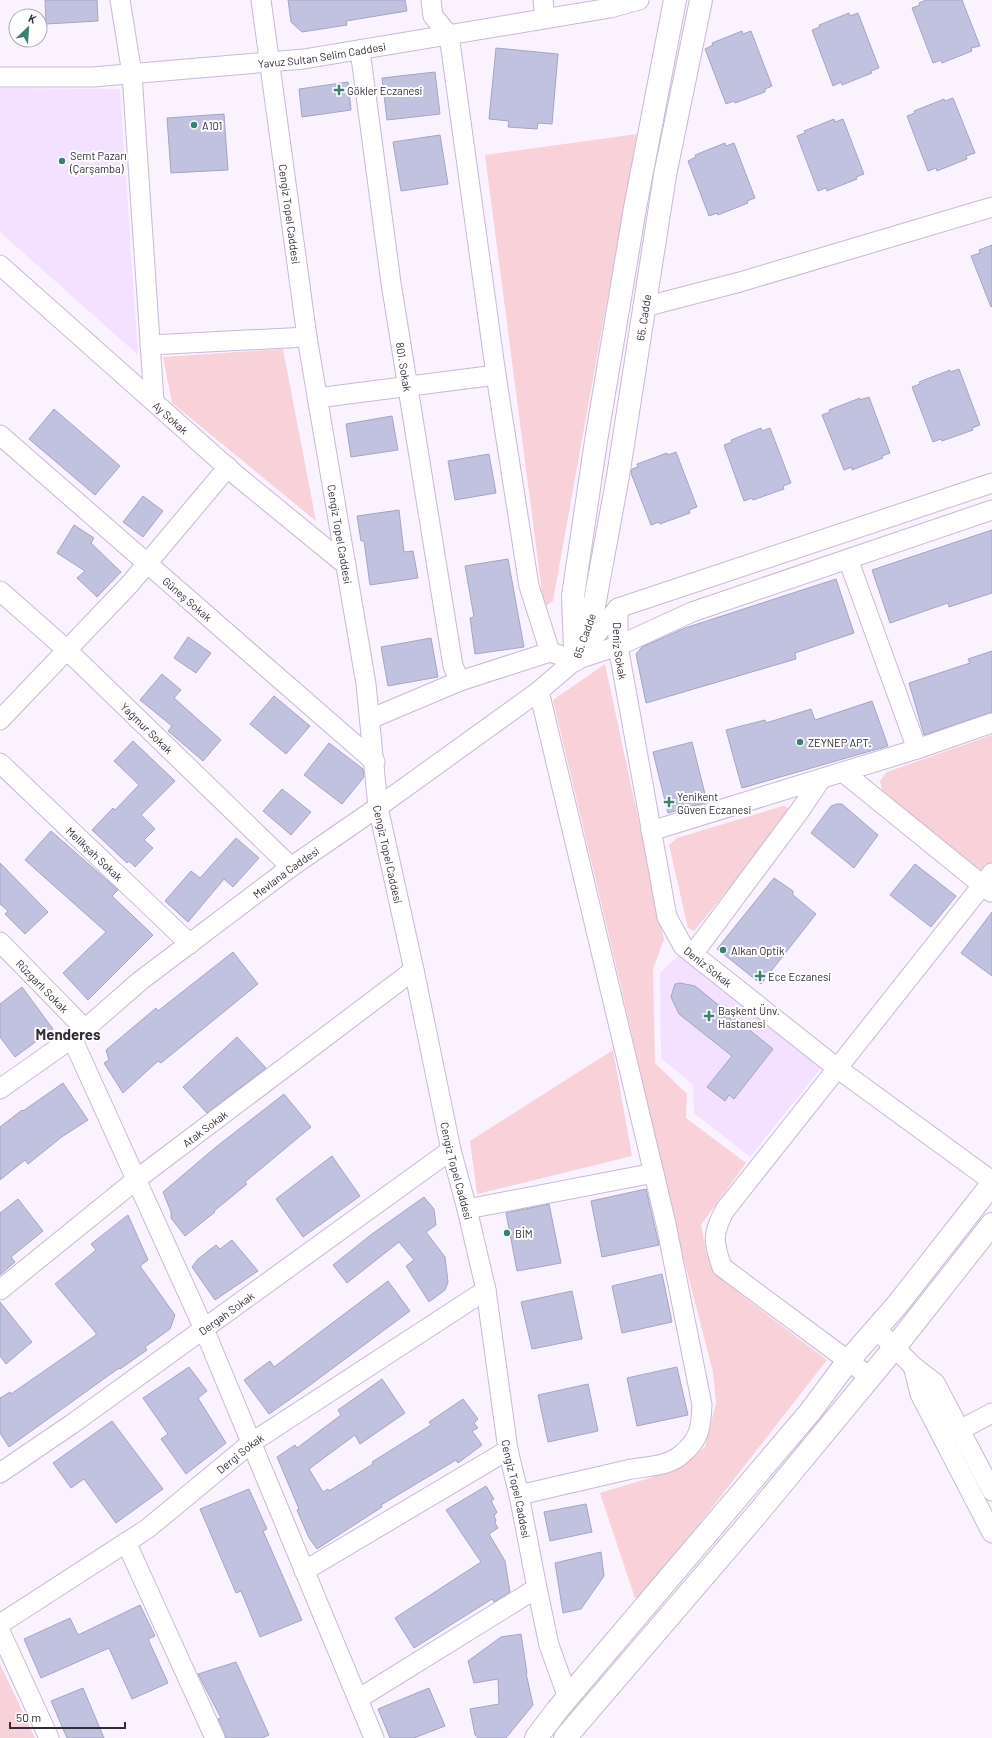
<svg xmlns="http://www.w3.org/2000/svg" width="992" height="1738" font-family="Barlow,sans-serif">
	<rect width="100%" height="100%" fill="#faf3ff"/>
	<path fill="#f3e1ff" d="M0,88l120,1 18,266 -138,-123z
		M679,955l143,112 -72,90 -56,-44 -1,-28 -32,-27 -1,-85z"/>
	<path fill="#f8d1d9" d="M637,134l-84,467 -9,6 -59,-452z
		M283,349l33,172 -144,-118 -9,-46z
		M605,664l59,275 -11,30 2,94 32,31 -1,24 60,45 -45,62 6,31 16,25 104,79 -184,236 -8,2 -35,-105 73,-22 32,-24 11,-44 -3,-31 -38,-147 -56,-247 -66,-278z
		M992,735v131l-12,6 -94,-75 -4,-7 -2,-9 7,-9z
		M783,806l6,2 1,6 -96,117 -6,-3 -19,-83 8,-7z
		M613,1050l19,106 -155,38 -7,-53z
		M0,1664l35,74h-35z"/>
	<path fill="#c1c1e0" stroke="#a4a4c3" d="M45,0h52l1,21 -52,3z
		M288,0h117l2,11 -61,10 1,4 -45,7 -11,-10z
		M926,0h36l18,46 -9,2 1,3 -30,12 -1,-3 -8,3 -21,-55 8,-3 -1,-2z
		M849,13l1,3 8,-3 21,55 -8,3 1,2 -30,12 -1,-3 -8,4 -21,-56 8,-3 -1,-2z
		M742,31l1,3 8,-3 21,55 -7,3v3l-30,11 -1,-2 -8,3 -21,-55 8,-4 -1,-2z
		M496,48l62,6 -6,70 -14,-1 -1,6 -29,-2 1,-6 -20,-2z
		M435,72l5,42 -53,6 -5,-42z
		M348,82l3,28 -49,7 -3,-28z
		M953,98l22,55 -9,3 1,3 -30,12 -1,-3 -8,3 -21,-55 8,-3 -1,-2 30,-12 1,2z
		M224,114l4,56 -57,3 -4,-55z
		M834,119l1,3 8,-3 21,55 -8,3 1,2 -30,12 -1,-3 -8,3 -21,-55 8,-3 -1,-2z
		M440,135l8,49 -47,7 -8,-49z
		M725,143l1,3 8,-3 21,55 -8,3 1,2 -30,12 -1,-2 -8,3 -21,-55 8,-4 -1,-2z
		M992,245v61l-1,1 -20,-51 9,-3 -1,-3z
		M959,369l21,56 -8,3 1,2 -31,11 -1,-2 -8,3 -21,-55 8,-3 -1,-2 31,-12v2z
		M869,397l21,56 -8,3 1,2 -31,12v-3l-8,3 -22,-55 8,-3 -1,-2 31,-12v2z
		M54,409l66,57 -25,29 -66,-56z
		M392,416l6,34 -47,7 -5,-33z
		M761,428l1,3 8,-3 21,55 -8,3 1,3 -31,11 -1,-2 -8,3 -20,-56 8,-3 -1,-2z
		M676,452l21,55 -8,3 1,3 -30,11 -1,-2 -8,3 -20,-52 1,-4 6,-2 -1,-3 30,-11 1,2z
		M489,454l7,39 -41,7 -7,-39z
		M143,496l20,15 -20,26 -20,-15z
		M399,510l5,42 9,-1 5,27 -48,7 -6,-44h-3l-4,-25z
		M74,525l20,13 -3,5 30,29 -24,25 -20,-19 8,-7 -28,-18z
		M992,530v63l-43,14 -1,-4 -58,20 -18,-53z
		M508,559l16,88 -49,7 -5,-36 4,-1 -9,-51z
		M836,579l18,54 -59,20 1,6 -150,44 -10,-49 6,-7 43,-19z
		M188,637l23,16 -15,20 -22,-15z
		M431,638l7,39 -50,9 -7,-39z
		M992,651v61l-68,23 -15,-52 61,-20 -2,-4z
		M162,674l19,16 -7,8 47,42 -18,21 -35,-30 4,-5 -32,-26z
		M274,696l36,30 -24,28 -36,-30z
		M872,701l16,45 -146,42 -16,-58 39,-10 1,3 45,-14 4,11z
		M133,741l42,40 -34,34 14,14 -11,11 9,8 -18,19 -6,-6 -2,2 -35,-33 21,-22 2,2 24,-25 -25,-24z
		M692,742l15,60 -39,11 -15,-61z
		M329,743l34,26 1,8 -22,27 -38,-29z
		M282,789l29,23 -20,23 -28,-24z
		M837,804h5l36,31 -24,33 -43,-35 20,-27z
		M51,831l67,59 -6,6 41,39 -65,65 -25,-27 43,-41 -81,-72z
		M236,838l23,20 -26,29 -9,-8 -36,43 -23,-21 26,-30 9,7z
		M0,863l48,49 -23,22 -20,-20 3,-3 -8,-7z
		M915,864l41,32 -25,31 -41,-32z
		M774,878l19,13v4l23,19 -55,70 -44,-35z
		M992,912v64l-31,-23z
		M233,952l25,32 -97,79 -3,-2 -35,32 -19,-30 5,-3 -3,-10 50,-42 2,3z
		M680,983l15,3 78,63 -39,50 -5,-4 -4,6 -18,-14 25,-31 -53,-42 -8,-17 4,-13z
		M22,987l31,42 -38,28 -15,-20v-33z
		M237,1037l29,31 -59,45 -24,-26z
		M63,1083l25,37 -25,16 -35,28 -3,-4 -25,20v-53l22,-17 1,1z
		M284,1094l27,33 -66,55 2,2 -33,27 1,1 -30,24 -14,-18v-6l-8,-20 53,-45z
		M332,1156l28,40 -57,41 -27,-38z
		M646,1189l13,56 -57,12 -11,-56z
		M424,1197l10,12 2,16 -10,7 19,25 3,25 -3,8 -16,12 -23,-36 8,-6 -15,-18 -52,41 -14,-18 39,-31z
		M18,1199l25,32 -32,26 4,5 -15,13v-62z
		M549,1204l12,59 -44,8 -11,-58z
		M128,1215l20,45 -8,6 35,49 -5,14 -25,18 2,3 -27,19 -1,-1 -110,79 -9,-14v-35l10,-6 1,2 85,-59v-2l-41,-49 41,-34 -5,-6z
		M232,1240l26,31 -43,29 -23,-33 6,-8 18,-14 4,4z
		M662,1274l10,48 -50,11 -10,-47z
		M388,1281l22,30 -104,77 -37,26 -25,-34 26,-19 4,6z
		M572,1291l10,48 -50,10 -11,-47z
		M0,1302l32,40 -26,22 -6,-8z
		M189,1367l18,24 -9,7 28,45 -40,31 -25,-35 7,-5 -25,-36z
		M677,1367l11,48 -51,11 -10,-48z
		M382,1379l23,34 -45,31 -5,-9 -46,34 14,23 5,-3 1,2 44,-27 -1,-2 59,-37 -2,-3 34,-23 15,20 -4,4 4,5 -6,3 10,14 -24,18 -2,-3 -75,45 1,2 -65,42 -8,-11 -12,-28 2,-1 -22,-52 18,-12 2,3 44,-33 -3,-5z
		M588,1384l10,47 -50,11 -10,-47z
		M112,1421l51,68 -47,34 -32,-44 -13,9 -18,-25z
		M486,1486l8,13 -3,2 6,11 -3,4 2,4 -1,3 3,5 -9,6 16,27 5,31 -16,10 -2,-3 -78,49 -19,-30 86,-56 -35,-52z
		M249,1489l18,40 -4,2 39,89 -42,17 -19,-46 -5,2 -36,-84z
		M586,1504l6,28 -42,9 -6,-29z
		M601,1552l3,24 -23,33 -18,4 -8,-50z
		M140,1605l15,31 -7,3 20,44 -36,16 -23,-51 -68,30 -17,-39 46,-21 8,17z
		M521,1634l6,39h-1l7,32 -27,33h-28l-3,-3 -5,-26 29,-5 -1,-25 -24,4 -6,-22 33,-24z
		M236,1662l33,73 -7,3h-36l-8,-19 3,-1 -23,-44z
		M83,1688l21,50h-37l-16,-37z
		M429,1688l16,38 -31,12h-24l-12,-29z"/>
	<g fill="none" stroke-linecap="round" stroke-linejoin="round">
		<defs>
			<g id="minor">
				<path d="M120,0l12,74 22,327"/>
				<path id="s1" d="M261,0l46,337 59,347 12,123 36,163 37,180 16,59 19,81 22,160 11,45 18,93 12,57 19,53"/>
				<path d="M431,0l2,16 16,19 47,340 33,211 21,66 25,8 43,-14 74,-34 300,-102"/>
				<path d="M543,0l2,18"/>
				<path id="s2" d="M360,50l31,233 62,383 7,15"/>
				<path id="s3" d="M0,77h93l211,-18 306,-51 29,-8"/>
				<path id="s4" d="M0,265l236,210 110,90"/>
				<path d="M644,307l96,-25 252,-75"/>
				<path d="M150,345l157,-8"/>
				<path d="M317,398l179,-23"/>
				<path id="s5" d="M0,435l375,327"/>
				<path d="M848,559l69,190"/>
				<path id="s6" d="M0,591l67,59 224,217"/>
				<path id="s7" d="M618,608v38l49,271 16,29 10,8 144,114 155,113"/>
				<path d="M370,719l90,-38 90,-29"/>
				<path d="M0,720l129,-135 99,-118"/>
				<path id="s8" d="M0,763l190,181"/>
				<path d="M843,772l148,120"/>
				<path d="M651,831l266,-82 75,-26"/>
				<path id="s9" d="M0,942l85,87"/>
				<path d="M693,954l108,-145 20,-30"/>
				<path d="M72,1038l132,291 170,409"/>
				<path id="s10" d="M0,1089l85,-60 55,-48 151,-114 87,-60 161,-116 36,-31 43,-52 374,-125"/>
				<path d="M467,1209l187,-36"/>
				<path id="s11" d="M0,1290l137,-111 277,-209"/>
				<path d="M876,1329l37,37 22,17 57,108"/>
				<path d="M913,1366l7,28 72,139"/>
				<path d="M870,1377l-148,-110c-9,-25 -10,-33 3,-57l267,-337"/>
				<path d="M960,1430l32,-17"/>
				<path id="s12" d="M0,1473l72,-49 379,-274"/>
				<path d="M519,1495c36,-8 72,-17 108,-25 18,-4 41,-3 55,-16 18,-15 19,-27 20,-49l-36,-181 -127,-533"/>
				<path d="M126,1542l89,196"/>
				<path d="M304,1571l204,-121"/>
				<path id="s13" d="M0,1624l147,-95 104,-86 235,-153"/>
				<path d="M0,1631l49,107"/>
				<path d="M358,1699l179,-111"/>
			</g>
			<g id="major">
				<path d="M575,648l-2,-52 23,-155 39,-233 40,-208"/>
				<path id="s14" d="M575,660l19,-54 24,-130 47,-301 36,-175"/>
				<path d="M536,1738l22,-29 252,-297 38,-51 49,-56 95,-121"/>
				<path d="M565,1738l192,-224 138,-167 97,-123"/>
			</g>
		</defs>
		<use href="#minor" stroke="#c9b8d5" stroke-width="21"/>
		<use href="#major" stroke="#c9b8d5" stroke-width="24"/>
		<use href="#minor" stroke="#fff" stroke-width="19"/>
		<use href="#major" stroke="#fff" stroke-width="22"/>
	</g>
	<g fill="#3c8073" stroke="#fff" stroke-width="1.5">
		<path d="M337 84h4v4h4v4h-4v4h-4v-4h-4v-4h4z"/>
		<circle cx="194" cy="125" r="4"/>
		<circle cx="62" cy="161" r="4"/>
		<circle cx="800" cy="742" r="4"/>
		<path d="M667 796h4v4h4v4h-4v4h-4v-4h-4v-4h4z"/>
		<circle cx="723" cy="950" r="4"/>
		<path d="M758 970h4v4h4v4h-4v4h-4v-4h-4v-4h4z"/>
		<path d="M707 1010h4v4h4v4h-4v4h-4v-4h-4v-4h4z"/>
		<circle cx="507" cy="1233" r="4"/>
	</g>
	<g text-anchor="middle" dominant-baseline="central" stroke-width="4" stroke-linejoin="round" paint-order="stroke">
		<g font-size="11" fill="#332c38" stroke="#fff">
			<text stroke="none"><textPath href="#s3" startOffset="323">Yavuz Sultan Selim Caddesi</textPath></text>
			<text stroke="none"><textPath href="#s1" startOffset="216">Cengiz Topel Caddesi</textPath></text>
			<text stroke="none"><textPath href="#s14" startOffset="350">65. Cadde</textPath></text>
			<text stroke="none"><textPath href="#s2" startOffset="320">801. Sokak</textPath></text>
			<text stroke="none"><textPath href="#s4" startOffset="229">Ay Sokak</textPath></text>
			<text stroke="none"><textPath href="#s1" startOffset="540">Cengiz Topel Caddesi</textPath></text>
			<text stroke="none"><textPath href="#s5" startOffset="249">Güneş Sokak</textPath></text>
			<text stroke="none"><textPath href="#s14" startOffset="26">65. Cadde</textPath></text>
			<text stroke="none"><textPath href="#s7" startOffset="43">Deniz Sokak</textPath></text>
			<text stroke="none"><textPath href="#s6" startOffset="201">Yağmur Sokak</textPath></text>
			<text stroke="none"><textPath href="#s8" startOffset="131">Melikşah Sokak</textPath></text>
			<text stroke="none"><textPath href="#s1" startOffset="864">Cengiz Topel Caddesi</textPath></text>
			<text stroke="none"><textPath href="#s10" startOffset="359">Mevlana Caddesi</textPath></text>
			<text stroke="none"><textPath href="#s7" startOffset="379">Deniz Sokak</textPath></text>
			<text stroke="none"><textPath href="#s9" startOffset="61">Rüzgarlı Sokak</textPath></text>
			<text stroke="none"><textPath href="#s11" startOffset="261">Atak Sokak</textPath></text>
			<text stroke="none"><textPath href="#s1" startOffset="1188">Cengiz Topel Caddesi</textPath></text>
			<text stroke="none"><textPath href="#s12" startOffset="277">Dergah Sokak</textPath></text>
			<text stroke="none"><textPath href="#s13" startOffset="295">Dergi Sokak</textPath></text>
			<text stroke="none"><textPath href="#s1" startOffset="1512">Cengiz Topel Caddesi</textPath></text>
		</g>
		<g font-size="11" fill="#332c38" stroke="#fff" text-anchor="start">
			<text x="347" y="90">Gökler Eczanesi</text>
			<text x="202" y="125">A101</text>
			<text x="70" y="155">Semt Pazarı<tspan x="70" dy="13">(Çarşamba)</tspan></text>
			<text x="808" y="742">ZEYNEP APT.</text>
			<text x="677" y="796">Yenikent<tspan x="677" dy="13">Güven Eczanesi</tspan></text>
			<text x="731" y="950">Alkan Optik</text>
			<text x="768" y="976">Ece Eczanesi</text>
			<text x="718" y="1010">Başkent Ünv.<tspan x="718" dy="13">Hastanesi</tspan></text>
			<text x="515" y="1233">BİM</text>
		</g>
		<g font-size="15" font-weight="bold" fill="#332c38" stroke="#fff">
			<text x="68" y="1034">Menderes</text>
		</g>
	</g>
	<g transform="translate(28 28) rotate(25)"><circle r="19" fill="#ffffff" stroke="#adabaf"/>
	<path d="M0-3L7 15L0 10L-7 15Z" fill="#3c8073"/>
	<text y="-6" font-size="11" font-weight="bold" text-anchor="middle" fill="#332c38">K</text>
	</g>
	<path d="M10 1722v6h115v-6" fill="none" stroke="#332c38" stroke-width="2"/>
	<text x="16" y="1722" font-size="12" fill="#332c38" stroke="#ffffff" stroke-width="3" paint-order="stroke">50 m</text>
</svg>
